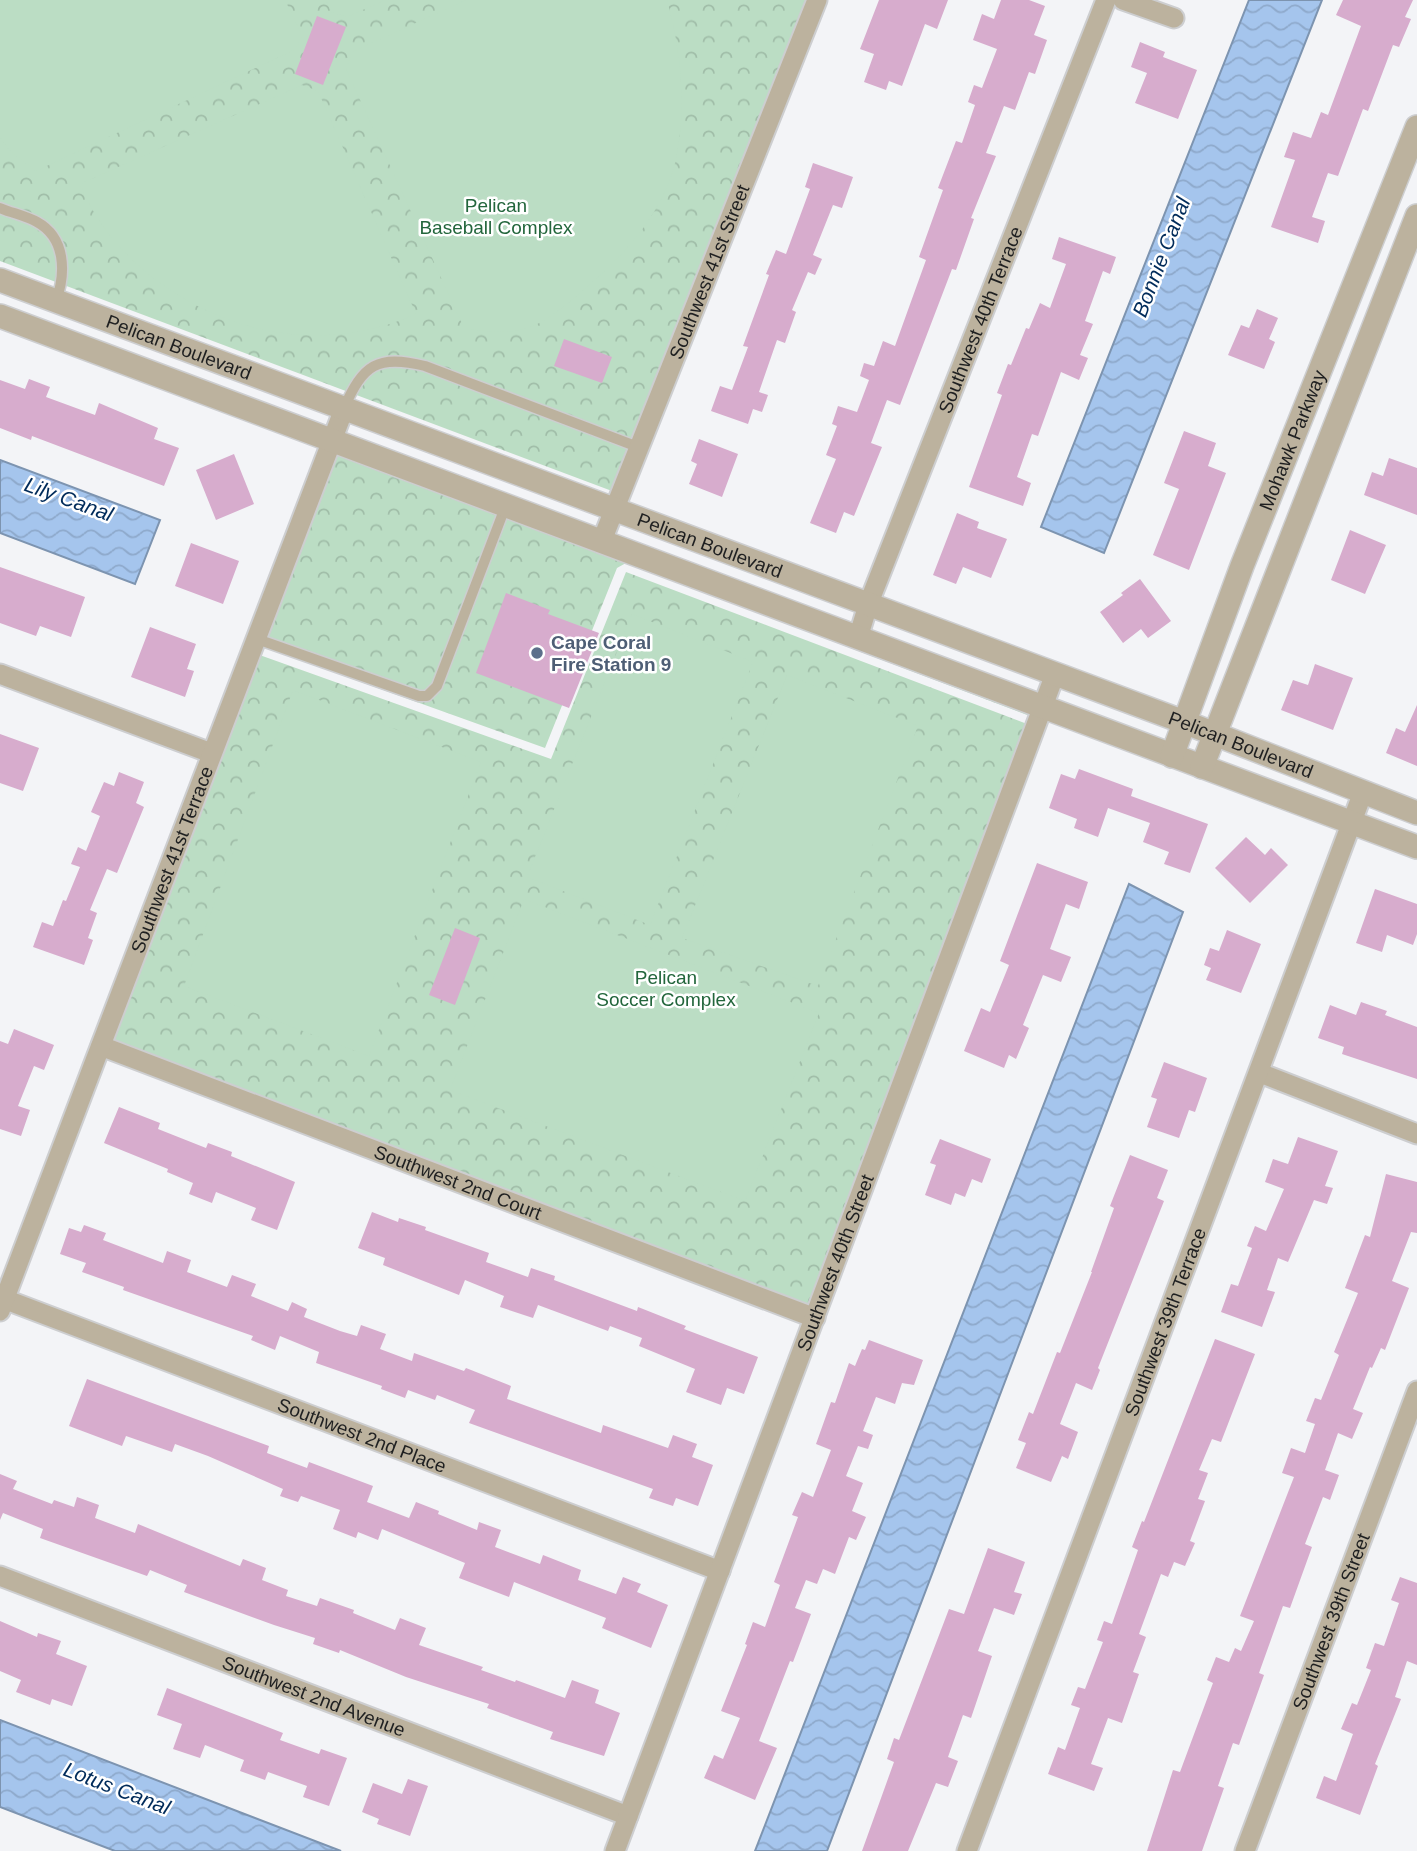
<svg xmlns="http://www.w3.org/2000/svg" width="1417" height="1851" font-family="Arial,sans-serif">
	<defs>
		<pattern id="forest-crowns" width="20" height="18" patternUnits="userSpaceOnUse" patternTransform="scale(1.75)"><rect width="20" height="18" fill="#bbddc4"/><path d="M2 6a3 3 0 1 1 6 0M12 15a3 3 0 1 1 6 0" fill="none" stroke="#a0bda8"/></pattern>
		<pattern id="water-waves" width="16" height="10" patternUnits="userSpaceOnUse" patternTransform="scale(1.75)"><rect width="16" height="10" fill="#a5c5ed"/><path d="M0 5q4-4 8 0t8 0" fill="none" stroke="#8ea9cb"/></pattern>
	</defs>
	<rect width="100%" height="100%" fill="#f3f4f7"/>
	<path fill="url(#forest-crowns)" d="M0,0h816l-196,494 -620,-233z
		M329,451l706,264v3l-409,-155 -9,5 -72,180 -290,-104z
		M626,572l409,155 -220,591 -713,-272 149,-394 300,107z"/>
	<path fill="#bbddc4" d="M0,0h285l17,35 -6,14 -260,122 -27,-21 -9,-13z
		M326,0h59l-38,17 -16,-5z
		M466,0h201c14,50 20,108 9,159 -13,58 -59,104 -103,140 -14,11 -28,23 -45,29 -19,6 -44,4 -64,0l-118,-259 6,-17z
		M302,85l16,6 98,223c-87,39 -186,23 -261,-35 -32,-24 -60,-57 -75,-95z
		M632,614l121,48 -103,263 -123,-48z
		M787,675l131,51 -100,260 -136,-48z
		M293,690l188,72 -112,294 -185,-70z
		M524,899l295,114 -74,188 -295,-111z"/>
	<path fill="url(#water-waves)" stroke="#7d94b0" stroke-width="2" d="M1249,0h73l-218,553 -63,-26z
		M0,460l160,60 -25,64 -135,-51z
		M1129,884l54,28 -356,939h-72z
		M0,1720l341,131h-226l-115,-44z"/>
	<path fill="#d7accd" d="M879,0h69l-11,29 -12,-5 -23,62 -13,-5 -3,9 -22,-8 10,-28 -14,-5z
		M1001,0h28l16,6 -11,29 13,5 -12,34 -6,-2 -14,38 -11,-4 -18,47 10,3 -25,62 3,1 -18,51 -4,-1 -52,136 -13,-5 -16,43 11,4 -28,69 -10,-4 -8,21 -26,-10 26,-64 -10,-4 11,-29 -5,-2 6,-18 19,6 12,-32 -9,-4 4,-13 10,3 9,-25 12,5 31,-86 -7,-3 24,-67 -5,-2 18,-47 6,2 13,-38 -7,-3 6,-17 8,3 15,-39 -24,-9 9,-26 12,5z
		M1343,0h70l-8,17 6,2 -12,28 -6,-2 -25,66 -5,-2 -25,67 -10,-3 -16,44 13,4 -7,22 -47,-16 24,-67 -11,-3 9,-25 18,6 10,-26 7,3 33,-89 -25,-11z
		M317,16l29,11 -23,58 -28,-11z
		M1140,42l25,10 -2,5 34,13 -19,49 -43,-16 12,-30 -16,-6z
		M813,163l40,14 -11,31 -9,-3 -20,50 9,4 -7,16 -7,-3 -16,38 4,2 -11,31 -8,-3 -18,52 9,3 -6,17 -9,-3 -5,15 -37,-13 9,-25 12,4 16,-43 -5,-1 26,-71 -3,-1 10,-24 10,4 24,-65 -5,-2z
		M1059,237l57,20 -6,17 -7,-3 -18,50 8,3 -13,31 8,3 -9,22 -18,-8 -23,64 -6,-2 -15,43 14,6 -8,23 -54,-19 33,-92 -5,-2 11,-29 3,1 15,-37 3,1 11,-26 10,5 16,-44 -14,-5z
		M1257,309l21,9 -9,21 6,3 -11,27 -36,-14 13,-30 8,3z
		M564,339l48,18 -10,26 -48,-17z
		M29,379l21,8 -4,10 49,18 4,-12 59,25 -4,11 25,9 -15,38 -132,-50 -1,4 -31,-12v-48l25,9z
		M1184,431l32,12 -8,23 18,7 -37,97 -36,-15 26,-66 -15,-6z
		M699,439l39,15 -16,43 -33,-13 8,-20 -6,-3z
		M234,454l20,50 -38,16 -20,-50z
		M1389,458l28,10v47l-53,-20 8,-23 11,4z
		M957,513l22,9 -2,6 30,11 -16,39 -28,-11 -7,17 -23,-9z
		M1350,530l36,15 -21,49 -34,-14z
		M191,543l48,18 -16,43 -48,-18z
		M0,567l85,30 -14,40 -31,-11 -4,10 -36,-13z
		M1140,579l31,42 -23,17 -7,-9 -18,14 -23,-31 23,-17 -2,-2z
		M506,593l44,17 -2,4 51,19 -30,75 -93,-35z
		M150,627l46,17 -9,25 7,2 -9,26 -54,-20z
		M1315,664l38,14 -20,52 -52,-20 12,-30 15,5z
		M1417,705v61l-31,-13 10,-25 9,4z
		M0,734l39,14 -16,43 -23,-8z
		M1079,769l54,20 -2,7 77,28 -18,49 -26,-9 5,-12 -26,-10 7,-19 -42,-15 -10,29 -24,-9 3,-9 -28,-11 12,-34 14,5z
		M119,772l25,10 -8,21 8,4 -27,66 -10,-4 -17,41 7,3 -9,25 5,2 -9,25 -51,-18 9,-25 11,4 10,-26 3,1 14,-34 -9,-3 7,-17 8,4 14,-35 -9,-4 13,-30 10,4z
		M1246,837l19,18 6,-7 17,17 -38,38 -35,-35z
		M1037,863l51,19 -9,27 -13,-5 -16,45 21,8 -10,25 -18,-7 -20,50 6,3 -13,31 -7,-4 -5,13 -40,-17 17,-43 9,4 19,-47 -9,-4z
		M1375,889l42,15v30l-4,11 -26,-10 -5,17 -26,-9z
		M455,928l25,10 -25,67 -26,-10z
		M1227,930l34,14 -20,49 -35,-13 5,-12 -7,-3 6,-17 9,3z
		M1361,1002l26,9 -2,4 32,12v52l-75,-25 2,-7 -26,-9 12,-33 26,10z
		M14,1029l40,16 -10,25 -10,-4 -16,40 12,4 -9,26 -21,-7v-88l8,3z
		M1164,1062l43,16 -12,34 -6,-2 -10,28 -32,-11 10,-28 -6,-2z
		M119,1107l41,16 -2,6 48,19 2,-5 24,9 -1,4 64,26 -18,48 -26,-10 5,-12 -40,-16 -4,11 -23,-9 4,-11 -26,-11 1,-3 -64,-26z
		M1298,1137l40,14 -13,35 8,2 -6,16 -13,-4 -26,62 -10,-4 -11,32 8,2 -13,35 -41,-15 10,-28 7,2 14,-38 -5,-2 8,-20 11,5 18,-42 -19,-7 8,-23 15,5z
		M940,1139l51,20 -9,24 -10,-4 -7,18 -10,-4 -4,12 -26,-10 11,-30 -6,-2z
		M1130,1155l38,15 -11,28 7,3 -66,167 2,2 -8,20 -16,-7 -16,41 18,8 -10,27 -6,-3 -11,26 -35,-14 10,-25 -8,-3 11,-28 4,2 24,-62 3,1 32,-81h-1l23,-64 -4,-2z
		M1386,1174l31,8v51l-6,-1 -19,49 17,7 -24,62 -4,-2 -9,20 -2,-1 -17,42 10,4 -11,26 -14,-6 -13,37 14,5 -9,25 -7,-3 -18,47 7,3 -22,61 -7,-2 -24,67 5,2 -25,70 -6,-2 -15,43 6,2 -22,63h-55l26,-81 7,2 33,-89 -6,-3 9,-23 13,5 6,-14 6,3 13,-30 -14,-5 54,-139 -12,-4 9,-25 14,5 10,-29 -9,-3 9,-23 6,2 18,-45 -5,-3 24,-59 -13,-5 20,-53 5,2z
		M372,1212l26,10 1,-4 27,9 -1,3 64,23 -3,9 42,15 3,-9 24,8 -1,4 83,31 1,-4 48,19 -2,3 74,28 -14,37 -17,-6 -6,17 -35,-13 9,-23 -56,-23 3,-8 -32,-12 -2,5 -70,-26 -5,13 -33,-11 4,-11 -39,-16 -6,15 -76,-30 2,-7 -27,-10z
		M84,1225l22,8 -3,7 60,23 4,-12 24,9 -4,12 40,15 5,-12 24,9 -5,12 37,15 4,-9 15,7 -3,8 36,14 17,5 4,-11 25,9 -6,15 32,12 2,-8 50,18 2,-3 45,18 -4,13 94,34 2,-8 65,23 5,-13 24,9 -5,13 21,8 -15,41 -22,-8 -3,8 -24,-8 4,-9 -184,-66 6,-13 -38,-15 -2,5 -27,-10 -3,8 -24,-9 1,-3 -66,-23 3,-11 -39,-16 -5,14 -24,-10 2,-4 -130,-46 1,-3 -42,-15 4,-9 -26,-9 9,-26 12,4z
		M1215,1339l40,15 -34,88 -9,-3 -13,31 9,3 -10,26 7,2 -15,40 5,2 -10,23 -11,-4 -6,15 -7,-3 -22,60 7,3 -13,35 6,2 -17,49 -14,-5 -17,46 12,4 -9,23 -46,-17 10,-27 7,3 15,-42 -9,-3 7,-18 7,2 18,-47 -6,-2 7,-19 8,3 26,-74 -6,-3 10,-26 2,1z
		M869,1340l54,20 -9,25 -12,-2 -7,21 -19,-7 -13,34 10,4 -5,14 -10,-3 -12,30 17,7 -11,28 14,6 -10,23 -7,-3 -14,37 -12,-5 -6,15 -11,-4 -11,28 16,6 -18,48 -3,-1 -31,80 18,7 -22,52 -51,-22 10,-23 9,4 17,-41 -19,-7 26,-66 -2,-1 8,-22 12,5 15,-42 -6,-3 24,-65 -6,-2 10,-23 11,5 18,-47 -15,-6 15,-42 4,1 14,-40 6,3 7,-17 3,1z
		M87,1379l182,67 -2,7 40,15 2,-6 64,24 -6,16 42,16 7,-16 23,9 -1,3 39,16 2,-8 22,8 -6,17 45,17 3,-9 38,15 -3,10 38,14 7,-17 18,7 -4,8 31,13 -17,43 -49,-20 4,-10 -92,-36 -5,15 -50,-19 6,-15 -83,-34 -4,11 -20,-8 -2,6 -23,-9 7,-19 -39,-14 -3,6 -18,-6 3,-7 -75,-33 -33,-12 -3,8 -46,-16 -4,10 -53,-20z
		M0,1474l17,7 -4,8 39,15 2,-4 20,7 3,-10 22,8 -4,13 40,15 3,-9 102,42 3,-7 23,9 -4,12 26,10 -2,6 31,10 3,-8 34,12 -1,3 42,17 5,-12 26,10 -7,17 64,22 -2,3 34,12 1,-2 49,18 7,-18 27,10 -4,13 25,10 -16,43 -54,-17 3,-7 -66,-24 2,-4 -83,-27 -66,-27 -1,3 -26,-9 2,-6 -41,-13 -90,-33 3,-7 -37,-15 -3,6 -107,-38 3,-9 -40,-16 -3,7z
		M988,1548l37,14 -11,30 8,2 -8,21 -20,-7 -16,43 14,5 -21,62 -8,-3 -15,42 10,4 -10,26 -12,-4 -28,68h-46l32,-89 -7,-3 7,-21 5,2 50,-131 15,5z
		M1400,1577l17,6v82l-10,-4 -12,36 6,2 -26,65 3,2 -18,49 -44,-17 8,-22 12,5 17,-47 -12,-5 11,-26 5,2 14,-35 -5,-2 9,-25 9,3 15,-43 -8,-3z
		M0,1621l37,16 1,-4 23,8 -5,13 31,12 -15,40 -20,-7 -2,6 -34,-13 5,-12 -21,-9z
		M167,1688l116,45 -3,7 39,14 2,-5 26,9 -18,48 -26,-9 4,-11 -39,-14 -3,8 -25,-9 4,-11 -39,-15 -5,13 -27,-9 9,-25 -25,-9z
		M408,1779l20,7 -18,50 -33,-12 2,-5 -17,-7 11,-29 29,11z"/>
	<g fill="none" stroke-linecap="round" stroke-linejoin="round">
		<defs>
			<path id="service" d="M0,208c12,5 26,8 37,14 29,16 29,51 19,79
				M344,408c19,-43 33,-54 81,-42l213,81
				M257,639l162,57h8l10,-10 69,-181"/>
			<g id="minor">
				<path d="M1123,0l51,18"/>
				<path id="s1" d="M601,543l216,-543"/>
				<path id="s2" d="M858,638l10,-33 238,-605"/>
				<path d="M0,674l211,79"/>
				<path id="s3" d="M101,1046l714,272"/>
				<path d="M1260,1073l157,61"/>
				<path id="s4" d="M4,1299l716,272"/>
				<path id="s5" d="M0,1311c114,-301 229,-602 344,-902"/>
				<path id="s6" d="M0,1576l628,240"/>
				<path id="s7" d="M615,1851l440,-1177"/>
				<path id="s8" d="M967,1851l396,-1059"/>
				<path id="s9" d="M1245,1851l172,-460"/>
			</g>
			<g id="tertiary">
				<path id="s10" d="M0,280l1184,442 233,91"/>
				<path d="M0,316l1417,531"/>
				<path id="s11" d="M1172,756l70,-190 175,-439"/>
				<path d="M1202,767l215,-551"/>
			</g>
		</defs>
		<use href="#service" stroke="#cdced0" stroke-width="13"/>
		<use href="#minor" stroke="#cdced0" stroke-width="23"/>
		<use href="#tertiary" stroke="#cdced0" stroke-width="26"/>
		<use href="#service" stroke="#bcb29e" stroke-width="10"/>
		<use href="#minor" stroke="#bcb29e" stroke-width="19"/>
		<use href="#tertiary" stroke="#bcb29e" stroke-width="23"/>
	</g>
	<circle fill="#5c6f8a" stroke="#fff" stroke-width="2.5" cx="537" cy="653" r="7"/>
	<g text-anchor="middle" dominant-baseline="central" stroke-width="5" stroke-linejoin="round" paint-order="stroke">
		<g font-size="19" fill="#23663c" stroke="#fff">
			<text x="496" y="205">Pelican<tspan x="496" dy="22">Baseball Complex</tspan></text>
			<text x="666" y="977">Pelican<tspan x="666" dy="22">Soccer Complex</tspan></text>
		</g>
		<g font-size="19" fill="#1f2021" stroke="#fff">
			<text stroke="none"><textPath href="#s1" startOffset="292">Southwest 41st Street</textPath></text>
			<text stroke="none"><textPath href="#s2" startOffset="341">Southwest 40th Terrace</textPath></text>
			<text stroke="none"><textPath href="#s10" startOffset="191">Pelican Boulevard</textPath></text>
			<text stroke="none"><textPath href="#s11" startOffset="338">Mohawk Parkway</textPath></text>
			<text stroke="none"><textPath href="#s10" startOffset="758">Pelican Boulevard</textPath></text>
			<text stroke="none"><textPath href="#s10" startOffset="1325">Pelican Boulevard</textPath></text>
			<text stroke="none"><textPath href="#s5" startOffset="483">Southwest 41st Terrace</textPath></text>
			<text stroke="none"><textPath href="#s3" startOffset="382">Southwest 2nd Court</textPath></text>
			<text stroke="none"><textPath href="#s7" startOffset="628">Southwest 40th Street</textPath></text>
			<text stroke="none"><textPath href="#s8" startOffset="565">Southwest 39th Terrace</textPath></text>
			<text stroke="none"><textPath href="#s4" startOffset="383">Southwest 2nd Place</textPath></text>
			<text stroke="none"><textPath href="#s9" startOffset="245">Southwest 39th Street</textPath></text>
			<text stroke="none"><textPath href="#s6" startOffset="336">Southwest 2nd Avenue</textPath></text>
		</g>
		<g font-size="19" font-weight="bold" fill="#4e5e75" stroke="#fff" text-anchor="start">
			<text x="551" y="642">Cape Coral<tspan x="551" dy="22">Fire Station 9</tspan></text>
		</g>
		<g font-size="21" font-style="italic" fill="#002b5a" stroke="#fff">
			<text transform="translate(1161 257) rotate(-69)">Bonnie Canal</text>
			<text transform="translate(69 499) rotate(20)">Lily Canal</text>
			<text transform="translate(117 1788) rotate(21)">Lotus Canal</text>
		</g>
	</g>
</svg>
